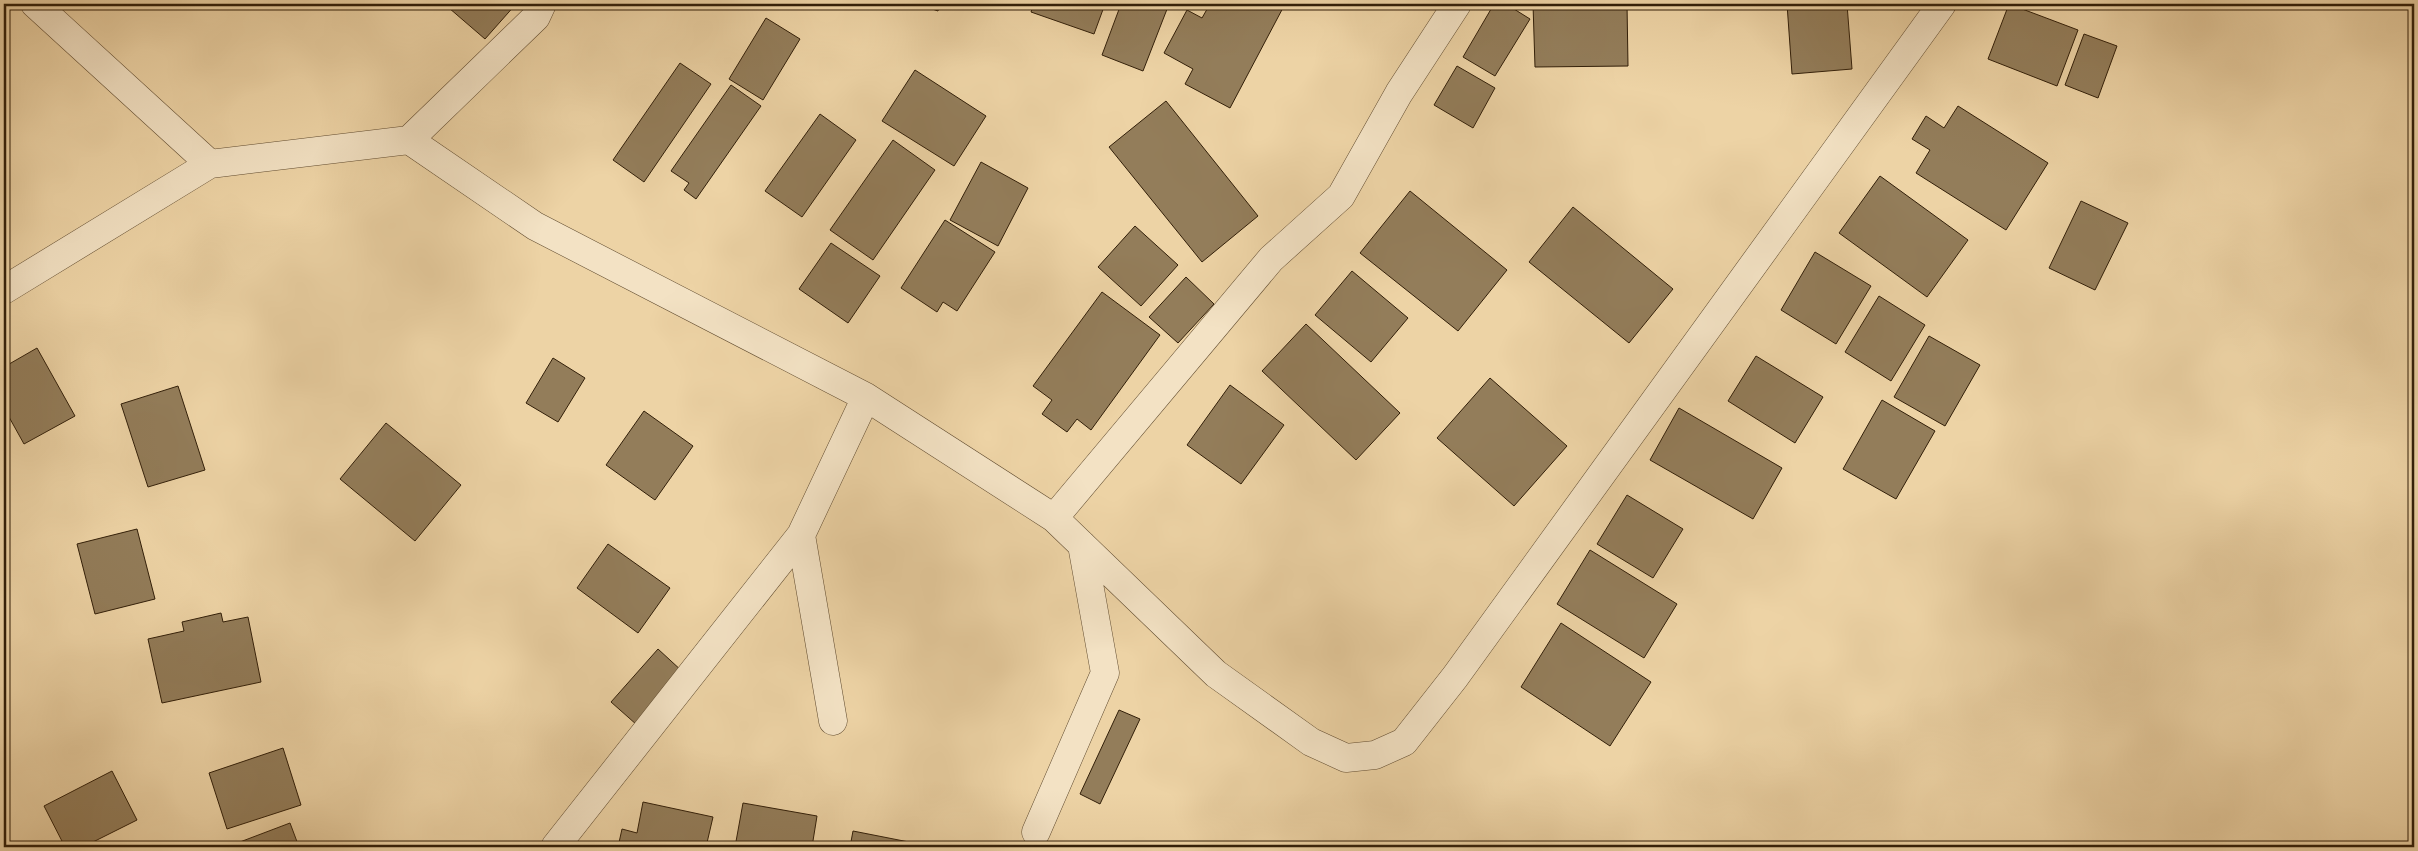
<svg xmlns="http://www.w3.org/2000/svg" width="2418" height="851" font-family="'Sorts Mill Goudy',serif">
	<rect width="100%" height="100%" fill="#edd3a5"/>
	<filter id="stains"><feTurbulence type="fractalNoise" baseFrequency=".004" numOctaves="4"/><feColorMatrix values="0 0 0 0 .2 0 0 0 0 .09 0 0 0 0 .02 0 0 0 .5 -.17"/></filter>
	<radialGradient id="worn" r=".72"><stop offset=".6" stop-color="#630" stop-opacity="0"/><stop offset="1" stop-color="#630" stop-opacity=".3"/></radialGradient>
	<path fill="#937d5a" stroke="#321f09" d="M453,4h63l-31,35 -36,-31z
		M918,4h22l-2,7z
		M1034,4h71l-11,30 -63,-22z
		M1121,4h48l-26,67 -41,-16z
		M1210,4h75l-55,104 -45,-24 8,-15 -29,-16 23,-43 15,8z
		M1494,4h12l24,15 -35,57 -32,-19z
		M1533,4h94l1,62 -93,1z
		M1787,4h60l5,65 -60,5z
		M2009,4l69,26 -21,56 -69,-27z
		M766,18l34,21 -37,61 -34,-21z
		M2084,34l33,12 -19,52 -33,-13z
		M680,63l31,21 -67,98 -31,-22z
		M1457,66l38,22 -22,40 -39,-23z
		M915,70l71,46 -32,50 -72,-45z
		M731,85l30,21 -65,93 -12,-9 5,-7 -18,-12z
		M1166,101l92,115 -56,46 -93,-115z
		M1958,106l90,57 -42,67 -90,-57 14,-23 -18,-11 14,-23 18,12z
		M820,114l36,26 -54,77 -37,-26z
		M893,140l42,30 -62,90 -43,-30z
		M981,162l47,26 -30,58 -48,-26z
		M1880,176l88,64 -41,57 -88,-64z
		M1410,191l97,79 -49,61 -98,-78z
		M2081,201l47,22 -33,67 -46,-22z
		M1573,207l100,82 -44,54 -100,-81z
		M945,220l50,32 -38,59 -14,-9 -6,10 -36,-24z
		M1135,226l43,39 -37,41 -43,-39z
		M831,243l49,33 -32,47 -49,-34z
		M1815,252l56,34 -35,58 -55,-34z
		M1352,271l56,47 -37,44 -56,-47z
		M1186,277l28,27 -36,39 -29,-26z
		M1102,292l58,43 -69,95 -14,-11 -10,13 -25,-18 10,-14 -19,-14z
		M1879,296l46,29 -34,56 -46,-29z
		M1306,324l94,89 -44,47 -94,-89z
		M1929,336l51,29 -35,61 -51,-29z
		M37,348l38,68 -51,28 -20,-36v-41z
		M1756,356l67,41 -28,46 -67,-42z
		M553,358l32,20 -27,44 -32,-19z
		M1490,378l77,68 -53,60 -77,-68z
		M1230,385l54,40 -43,59 -54,-39z
		M178,386l27,84 -57,17 -27,-83z
		M1882,400l53,31 -39,68 -53,-30z
		M1679,408l103,60 -29,51 -103,-59z
		M644,411l49,35 -38,54 -49,-35z
		M386,423l75,62 -46,56 -75,-62z
		M1627,495l56,34 -30,49 -56,-34z
		M137,529l18,70 -60,15 -18,-70z
		M608,544l62,44 -32,45 -61,-45z
		M1590,550l87,54 -33,54 -87,-54z
		M221,613l2,9 25,-5 13,65 -99,21 -14,-64 36,-8 -2,-9z
		M1561,623l90,59 -41,64 -89,-59z
		M658,649l25,23 -46,53 -26,-23z
		M1119,710l21,9 -40,85 -20,-10z
		M283,748l18,57 -74,24 -18,-56z
		M112,771l25,49 -54,27h-18l-21,-41z
		M643,802l70,15 -7,30h-88l4,-18 15,4z
		M743,803l74,13 -5,31h-77z
		M290,823l9,24h-66l-1,-2z
		M853,831l66,13 -1,3h-68z"/>
	<g fill="none" stroke-linecap="round" stroke-linejoin="round">
		<defs>
			<path id="street" d="M35,4l175,160
				M409,140l126,86 331,171 188,121 162,156 95,68 35,16 29,-3 29,-13 51,-65 487,-673
				M4,290l206,-126 199,-24 127,-123 6,-13
				M1054,518l217,-259 70,-63 58,-103 58,-89
				M801,535l32,186
				M1036,832l69,-159 -23,-128
				M555,847l246,-312 65,-138"/>
		</defs>
		<use href="#street" stroke="#614c30" stroke-width="29"/>
		<use href="#street" stroke="#f3e2c4" stroke-width="28"/>
	</g>
	<rect width="2418" height="851" fill="none" stroke="#edd3a5" stroke-width="20"/>
	<rect x="5" y="5" width="2408" height="841" fill="none" stroke="#321f09" stroke-width="2.5"/>
	<rect x="10" y="10" width="2398" height="831" fill="none" stroke="#321f09"/>
	<rect width="100%" height="100%" filter="url(#stains)"/>
	<rect width="100%" height="100%" fill="url(#worn)"/>
</svg>
